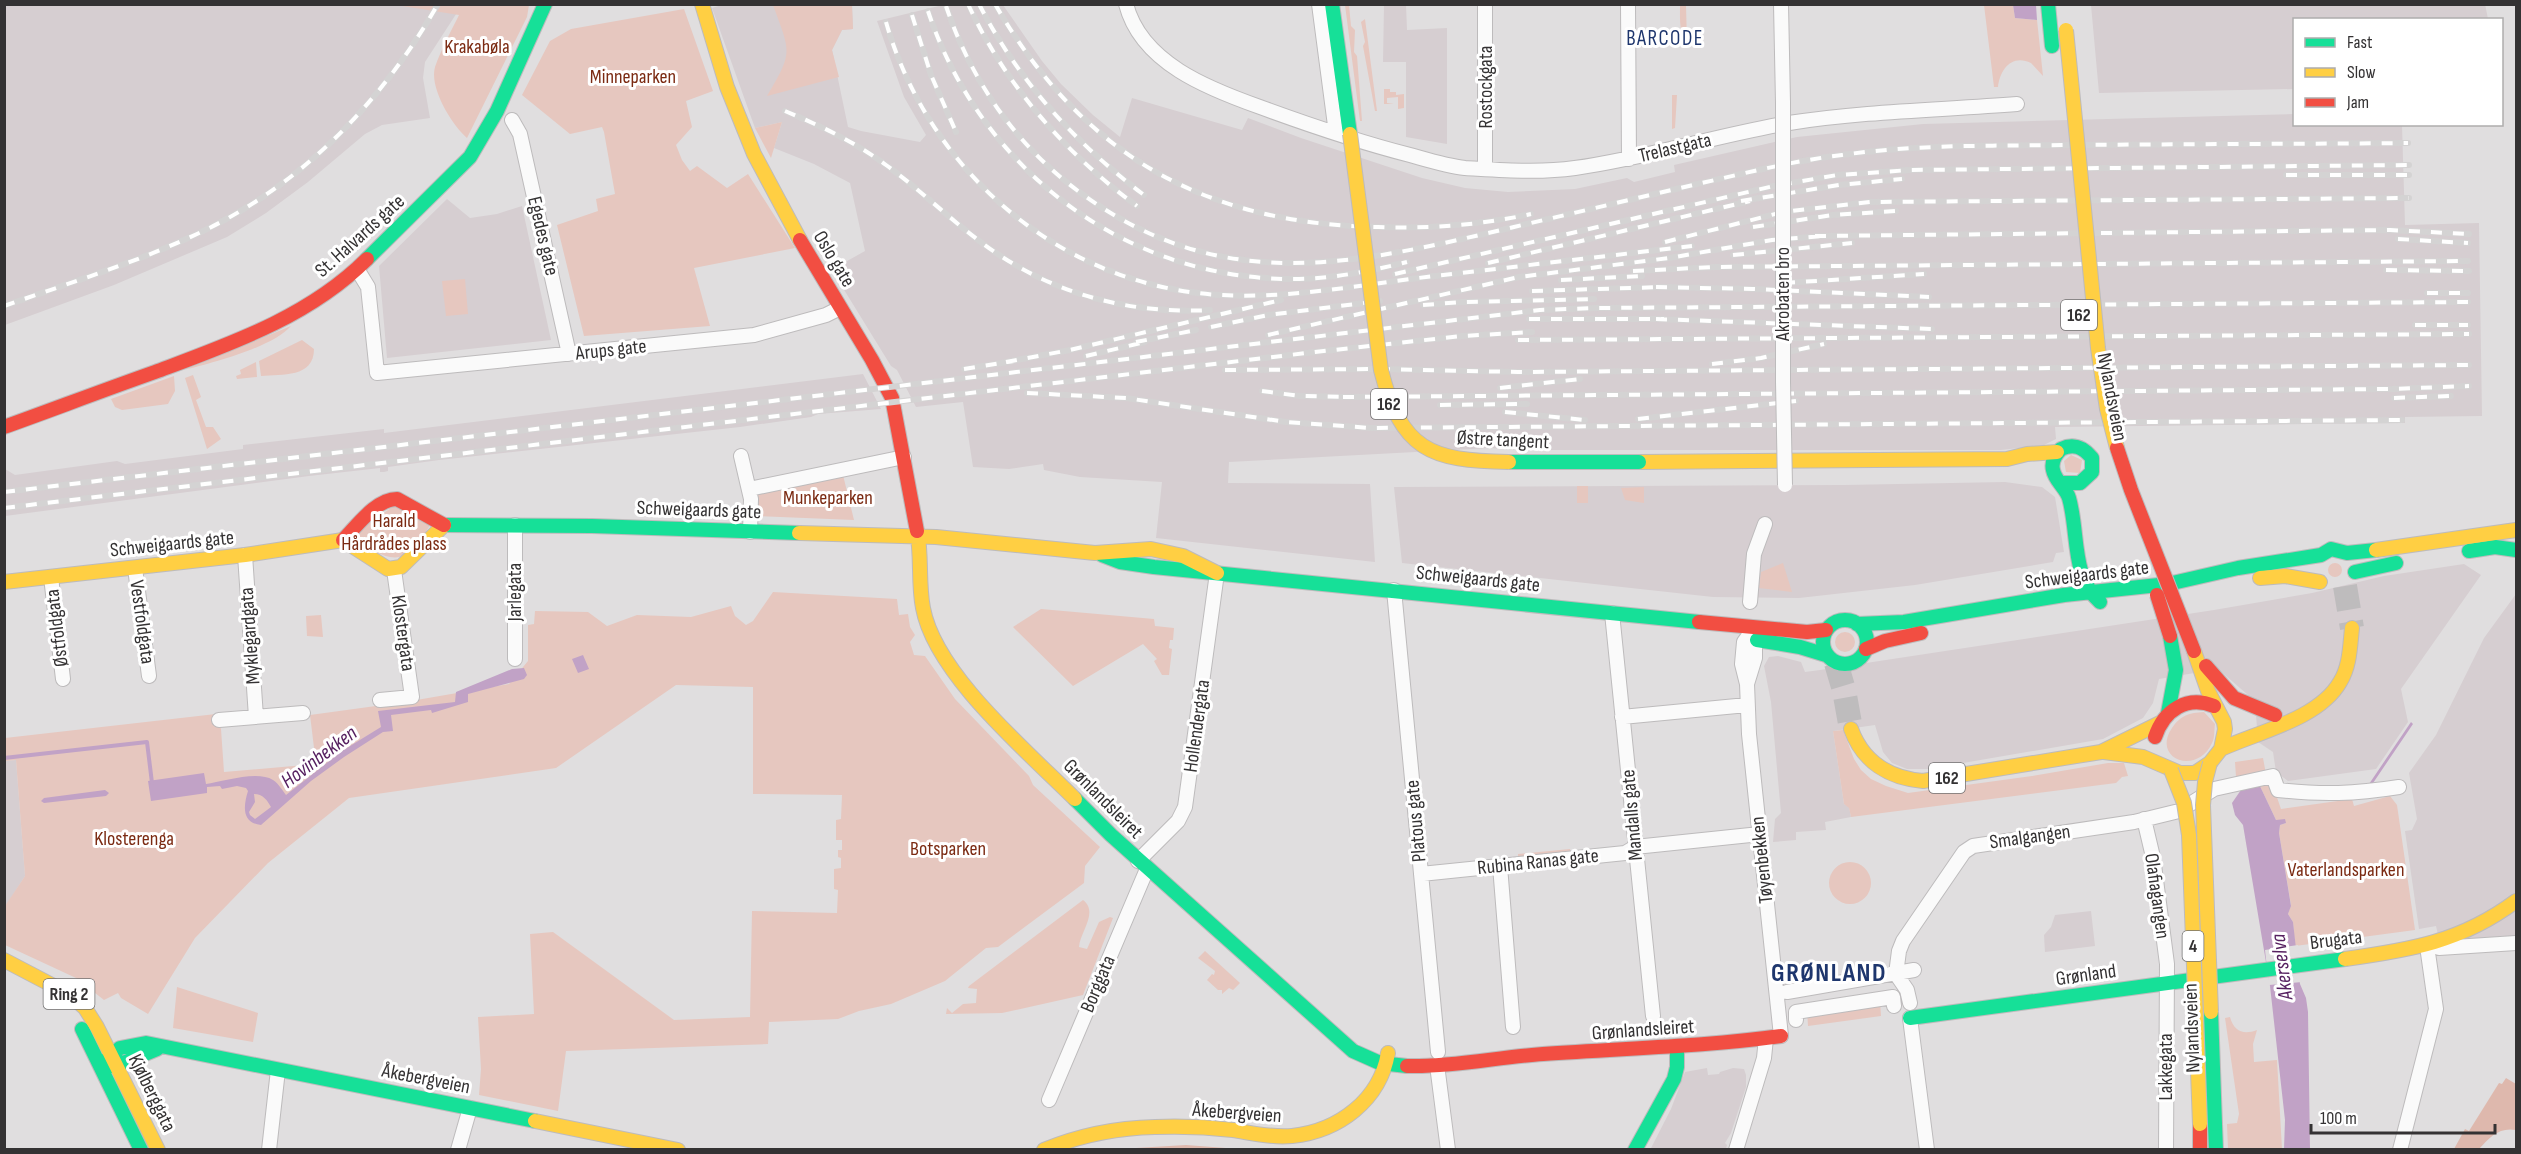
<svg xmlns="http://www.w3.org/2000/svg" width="2521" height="1154" font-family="'Sofia Sans Condensed',sans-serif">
	<rect width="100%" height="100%" fill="#e0dedf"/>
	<path fill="#d6ced1" d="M725,4l127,1 1,24 -11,1 -10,20 16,77 13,4 59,11 6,-7 -22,-38 -27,-76 66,-16h60l39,56 19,23 32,31 27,22 12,-39 110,32 6,-12 53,20 121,40 43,10 43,4 67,-3 52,-11 7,4 41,-10 -1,-7 123,-28 126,-13 371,-10v10l108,1 3,100 74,-2 3,193 -77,1v6l-350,4 1,12 -12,6 -43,5h-478l-33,-2 -261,14 -1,21 142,1 5,78 -219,-24 6,-56 -82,-5 -36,-7 -1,-6 -34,5 -36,-2 -10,-65 -47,5 -19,-37 -6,-4 -61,-99 10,-2 25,-14 -15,-68 -36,-19 -40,-16 8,-26 -27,6 -43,-120z
		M2485,4l3,15 -194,1v69l-195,4 -8,-88z
		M5,5h457l-37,57 -2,16 7,40 -48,7 -17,9 -57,48 -42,31 -39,24 -113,48 -109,40z
		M1384,5h22l1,25 40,-2v116l-41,-7v-75h-23z
		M447,199l23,19 27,-4 25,-8 29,134 -164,18 -8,-92z
		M863,374l18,35 -63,5 -7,3 -71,10 -301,33 -51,7v4l-4,1h-4v-4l-71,8 -304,40v-47l10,6 102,-14 8,3 118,-15v-4l141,-16v4z
		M2005,482l37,5 13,10 9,55 -8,1 -3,9 -138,23 -116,13 -86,-1 -311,-34 -8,-76 451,-2z
		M2464,564l17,11 -80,114 7,33 -32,47 -88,12 -12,-9 -3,-20 -15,-10 -3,-41 -37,-32 -59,10 -6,24 -10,15 -40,21 -175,30h-21l-15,-6 -9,-11 -8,-27 -42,6 11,73 5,3 2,10 -26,5 1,8 -30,2v8l-23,2 2,-23 6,-6 -10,-111 -7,-36 5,-9 9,-1 23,6 4,10 15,-2 394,-60 98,-17 72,-17z
		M2516,594v349h-76l-4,-17 -17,3 -14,-98 7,-1 5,-11 -8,-46 27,-38 48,-97z
		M16,760l9,116 -20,31v-146z
		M2091,911l4,35 -50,6 -1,-17 7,-8 4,-12z
		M1707,1068l1,7 11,-1 1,-2 13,-4 11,1 2,6v12l-15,46 -6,10 2,2 -1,4 -76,1 21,-41 14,-37z"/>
	<path fill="#e6c7bf" d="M396,5h133l-2,12 -60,121c-15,-13 -38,-50 -32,-71 6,-17 16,-36 24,-52z
		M773,5h79l1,24 -11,1 -10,20 7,27 -72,19c27,-45 23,-44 6,-91z
		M1345,5h4l2,21 4,4 -1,22 3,4 5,65h-2z
		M1686,5l1,38c-8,-9 -7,-24 -7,-37z
		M1984,5h29l2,13 22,2 6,56 -12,-13c-19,-9 -31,6 -33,24h-4z
		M684,9l29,82 -27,10 6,26 -16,18 6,15 8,11 7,-5 30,22 21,-14 47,74 -101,20 16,58 -126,10 -27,-111 41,-14 -2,-12 19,-5 -11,-62 -2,-5 -32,7 -48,-39 28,-54 21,-12z
		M1365,19l12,92h-2l-12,-65 2,-4 -4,-20z
		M1384,89h6v3h6v3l8,-1v14l-6,1v-12l-11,1v5l7,1h-10z
		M1672,95h5l-2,33 -3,1z
		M782,122l-11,36 -16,-30z
		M465,279l3,35 -22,2 -4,-35z
		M291,326c-18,21 -79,37 -107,44z
		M302,340l12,9c0,29 -32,25 -53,27l-2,-15z
		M256,362l1,15 -20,2 -1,-3 5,-2 -1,-4z
		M193,375l8,22 -5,3 10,27h7l8,12 -14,10 -22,-71z
		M174,376l1,15 -7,13 -46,6 -7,-3 -4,-8z
		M2071,455l11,5 -2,13 -14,-1 -2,-11z
		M843,475l11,45 -96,-4 -2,-23z
		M1577,486h11v17h-11z
		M1644,487v16l-19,-3 -4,-12z
		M394,506l37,18c-6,8 -12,21 -19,27 -17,15 -41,1 -53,-13l1,-9z
		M2328 570a7 7 0 1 1 14 0a7 7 0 1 1-14 0Z
		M1783,563l9,29 -33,-4 2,-16z
		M773,592l124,7 2,16 9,-1 2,13 5,8 -5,7 4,13 11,1 30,43 74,77 4,9 67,62 -15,19 -1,17 -86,64 -12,1 -41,33 -54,23 -32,7 -21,8 -69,3 -1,22 -202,7 -8,60 -79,-16 2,-26 -3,-52 56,-3 -4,-80 23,-2 121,88 76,-3 2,-106 85,2 1,-23 -4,-1v-20l7,-1v-10l-3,-1v-7h4v-10h-6v-20l5,-1 1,-24 -89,-1v-107l-77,-2 -120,83 -207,30 -81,65 -73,75 -47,76 -27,-16 -3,-5 -14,7 -28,-22 -71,-33v-39l20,-30 -9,-116 -11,1v-23l211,-24 5,15 3,43 92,-8 -6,-49 95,-13 104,-18 19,-23v-36l6,-1 1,-13 53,1 19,14 30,-11 54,2 40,-11 4,10 11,9 7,-4z
		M1041,609l113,10 1,7 19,2 -1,12h-3l-1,8 3,1 -3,26h-7l-8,-14 3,-2 -14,-15 -70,42 -60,-59z
		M321,615l2,22 -16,-1 -1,-20z
		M1835 642a10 10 0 1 1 20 0a10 10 0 1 1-20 0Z
		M2204,712l11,12c-1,6 0,14 -3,19 -15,33 -61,16 -40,-15 9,-13 17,-15 32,-16z
		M1843,730l11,29 7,11 10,9 15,7 22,7 124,-17 76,-13h16l4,13 -6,1 -6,6 -265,34 -2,-9 -5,-4 -11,-73z
		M2263,758l3,16 -29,5 -1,-2 -1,-15z
		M2272,783l9,26 71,-10 2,7 36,-10 7,9 18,125 -120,16 -2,-24 -5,-8 3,-9 -12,-72 1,-8 6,-2 -10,-3 -17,-36z
		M1570,849l1,7 -53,5v-7z
		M1829 883a21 21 0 1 1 42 0a21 21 0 1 1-42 0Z
		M1083,900c16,12 -3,32 -4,47l8,2 12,-27 11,-5 3,1 -30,77 -81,18 -56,1 1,-6 5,5 11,-9 13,-1 1,-14 -9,-1 1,-2z
		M1205,951l35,32 -7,7 -4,-2 -7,6v-4h-4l-11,-10 5,-6 2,1 1,-4 -17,-13z
		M177,987l81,26 -5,29 -80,-14z
		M1880,1000l1,16 -73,10 -1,-16z
		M2230,1017c4,15 14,18 27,13l-4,14 1,18 23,-2 5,89h-54l-1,-25 10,-1 2,-9 -14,-96z"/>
	<path fill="#deb8ad" d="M2506,1078l10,6v46c-17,-3 -26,7 -37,19h-25l11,-20 4,2 30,-48 3,1z
		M1186,1145l53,4h-120z"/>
	<path fill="#c1a2c6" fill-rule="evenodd" d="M2013,5h23l1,15 -22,-2z
		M583,655l6,14 -11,4 -6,-14z
		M524,668l3,7 -3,4 -56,15v8l-36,11 -1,-3 -40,5 2,16 -10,1 -39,25 -33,24 -50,44c-19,-2 -18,-18 -13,-34l-2,-3 -9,-2 -15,3 -2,-3 -13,1v6l-56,8 -3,-20 56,-8 2,11c16,-2 51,-14 67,-4 6,4 9,10 13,15l56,-44 39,-24 -3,-16 77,-9 1,-10 56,-23zM254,794c9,0 13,6 17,13l-16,12 -5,-4 -1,-3 6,-10z
		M2411,722l2,2 -42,62 -4,1z
		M2259,784l17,36 9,-1 1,4 -6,2 -1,8 12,73 -3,8 5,8 7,62 6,14 2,14 2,137h-26l1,-29 -15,-134 -27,-161 -8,-10 -3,-12 11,-16z
		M105,790l4,3 -3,3 -62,7 -3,-2 3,-3z"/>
	<path fill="#e0dedf" d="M2298,945l4,37 -33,3 -4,-35z"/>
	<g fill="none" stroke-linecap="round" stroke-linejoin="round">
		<path stroke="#c1a2c6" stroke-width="4" d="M4,758l143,-16 5,41"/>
		<path stroke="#bebcbd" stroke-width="24" stroke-dasharray="24 12" stroke-linecap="butt" d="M2345,586l7,42
			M1836,663l8,27 7,39"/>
		<defs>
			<path id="street" d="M1126,4c15,59 83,85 134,103 49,18 99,35 150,48 18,5 37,11 55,13 37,2 74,5 110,0 72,-10 142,-33 214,-45 77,-12 152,-13 228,-19
				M1319,4l17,129
				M1628,4l1,155
				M1781,4l2,99
				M512,120l8,14 49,220
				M1485,169v-165
				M357,269l11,18 9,86 377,-38 72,-20 14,-7
				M741,456l10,43 -1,33
				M749,489l155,-32
				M515,525v134
				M245,555l11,162
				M135,568l14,108
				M51,577l12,102
				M1394,590l44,462
				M1750,602l4,-48 11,-30
				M1612,613l41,403
				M1754,628l-10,14 -2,22 5,20 2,50 32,302
				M1747,684l8,-26v-25
				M380,700l32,-3 -18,-127
				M1622,717l125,-12
				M219,720l84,-7
				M2144,819l9,38 14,107 -1,186
				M1138,861l40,-40 7,-14 32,-234
				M1500,866l13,161
				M1421,874l204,-21 10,-6 125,-13
				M2439,948l77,-5
				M1787,992l127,-22
				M1910,1003l-3,-13 -11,-16 3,-23 4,-10 61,-89 9,-6 161,-24 45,-11 35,-22 59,-13 5,14c45,5 76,4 121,-3
				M1910,1018l17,132
				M1796,1020v-8l97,-15 1,9
				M1437,1065l11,85
				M1049,1100l98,-231
				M269,1150l9,-80
				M458,1150l12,-42
				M1736,1150l28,-92 2,-20
				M2400,1150l36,-141 -9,-63"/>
			<path id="fast" d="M1332,4l18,130
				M2048,4l4,42
				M367,259l103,-102 27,-46 48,-107
				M2063,483h17l12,-11v-14c-9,-11 -18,-15 -31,-9 -6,6 -10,13 -8,21 2,11 13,18 16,28 10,35 2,79 31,104
				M444,525l148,1 207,7
				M2469,551l26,-4 21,3
				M1102,555l18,7 34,5 545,55
				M2355,572l41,-9
				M1823 642a22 22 0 1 1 44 0a22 22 0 1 1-44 0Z
				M1857,624l47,-2 160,-27 104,-11 70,-16 83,-13 10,-6 16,4 29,-3
				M1757,640l43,7 26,8
				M2168,713l8,-43 -6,-34
				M1075,799l36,36 242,216 27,12 27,3
				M1910,1018l435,-59
				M82,1029l59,121
				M100,1066l20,-18 26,-5 389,78
				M100,1066h16l41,-17
				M2215,1124l1,26
				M1635,1150l39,-71 3,-12v-20"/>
			<path id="slow" d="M702,4l25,83 27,67 46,86
				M1639,462l368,-3 20,-5 30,-2
				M917,531c5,25 1,52 6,77 12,66 105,144 152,191
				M799,533l137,4 159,16 56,-4 32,7 34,17
				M343,540l45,29 13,-2 43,-42
				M2376,550l140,-20
				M2260,578l25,-2 35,6
				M4,582l241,-27 98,-15
				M1851,729c12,33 38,49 72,52l178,-29 59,-29
				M2221,749c37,-17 98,-30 119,-67 10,-16 10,-36 12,-54
				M2104,752l39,5 37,16h15l15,-10 11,-14 4,-20 -1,-7 -16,-31 -14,-40
				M2345,959c65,-9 116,-17 171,-58
				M4,960l65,34 16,14 12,19 61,123
				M535,1121l143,29
				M1044,1150c36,-15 72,-22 111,-23 26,-1 52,0 78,3 19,3 39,8 59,6 47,-5 88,-36 96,-83"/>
			<path id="jam" d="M800,240l72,120 20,38 25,133
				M4,427c50,-18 100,-37 151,-55 75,-28 154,-55 212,-113
				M343,540c14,-14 33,-41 54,-41l47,26
				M1699,622l108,10 19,-2
				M1866,649l19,-8 36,-8
				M2206,666l28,32 41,17
				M2155,737c9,-27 32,-42 59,-31
				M1407,1066c46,1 91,-9 136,-12 80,-6 159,-7 238,-18
				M2200,1124v26"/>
		</defs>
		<use href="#street" stroke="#bdbbbc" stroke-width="16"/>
		<use href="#fast" stroke="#bdbbbc" stroke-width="16"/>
		<use href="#slow" stroke="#bdbbbc" stroke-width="16"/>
		<use href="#jam" stroke="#bdbbbc" stroke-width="16"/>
		<use href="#street" stroke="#fafafa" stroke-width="14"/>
		<use href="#fast" stroke="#16e098" stroke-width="14"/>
		<use href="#slow" stroke="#ffcf43" stroke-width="14"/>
		<use href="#jam" stroke="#f24e42" stroke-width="14"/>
		<defs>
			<path id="rail" d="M968,4c37,81 98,150 169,202
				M979,4c40,78 96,139 165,191
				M995,4c87,151 210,220 383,223 52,2 102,-2 153,-13
				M946,6c25,74 69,138 132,185 144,107 277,73 436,36 60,-14 119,-28 179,-42 49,-11 99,-24 149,-30 76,-11 154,-9 231,-10 112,-1 224,-1 335,-2
				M928,11c53,160 201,271 371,268 37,-1 72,-8 108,-17
				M912,15l19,60 25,57
				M886,22c43,150 175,264 334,273 71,4 145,-11 215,-19 86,-10 172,-20 257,-30
				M785,111c36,15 70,31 101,54 43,31 80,71 126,98 60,36 129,51 198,47
				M2286,175h123
				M1741,201l98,-16 63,-6
				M1753,227l80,-12 63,-4
				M1815,236l575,-6 79,4
				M2398,239l70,4
				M1665,242l118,-30 87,-10 539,-4
				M1733,255l119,-12
				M1488,263l262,-62
				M2386,270l83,1
				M1633,271l83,-4 752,-6
				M1395,274l379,-88 63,-11 73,-5 499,-5
				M1561,280l81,-4
				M1784,283l140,-9
				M1656,287l97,2 176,8
				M1532,291l132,-4
				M2427,293h41
				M1423,305l40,-3 131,-3
				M4,306c65,-23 131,-43 193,-72 105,-49 184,-131 241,-230
				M1529,319h135
				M1656,319l276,10
				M2415,325h53
				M1211,327l57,-12 112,-14
				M1268,335l251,-58 150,-19 103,-18 51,-4
				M1518,340l951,-6
				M1136,342l60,-12
				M1086,356l59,-14
				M1006,362l64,-12 211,-50
				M1712,364l49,-6 63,-14
				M964,369l50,-8
				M1225,370l152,-1 141,3 951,-7
				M1500,388l80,-9
				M1262,391l38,5 49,1
				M1027,393l99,5 160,24 85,6 1031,-8
				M1343,397l1049,-8 77,-3
				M2394,398l57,-2
				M1440,405l87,-1
				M1505,412l80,8
				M1638,419l158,-18
				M4,492l1536,-182 58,-2 870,-6
				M4,508l1311,-156 147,-16 70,-4"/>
		</defs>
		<use href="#rail" stroke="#d4d3d3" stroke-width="6"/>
		<use href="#rail" stroke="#fff" stroke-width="4" stroke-dasharray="11" stroke-linecap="butt"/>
		<defs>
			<path id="street-bridge" d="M1783,103v279l2,103"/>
			<path id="fast-bridge" d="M1509,462h130
				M2211,1012l4,112"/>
			<path id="slow-bridge" d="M2066,30l32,318 9,61 10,39
				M1350,134l31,236c20,80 49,91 128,92
				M2210,763l-5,19 -2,23 8,207
				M2171,770l13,33 5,32 11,289"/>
			<path id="jam-bridge" d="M2117,448l14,42 63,161
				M2157,595l13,41"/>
		</defs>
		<use href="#street-bridge" stroke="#bdbbbc" stroke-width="16" stroke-linecap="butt"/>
		<use href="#fast-bridge" stroke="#bdbbbc" stroke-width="16" stroke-linecap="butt"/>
		<use href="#slow-bridge" stroke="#bdbbbc" stroke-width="16" stroke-linecap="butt"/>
		<use href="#jam-bridge" stroke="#bdbbbc" stroke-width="16" stroke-linecap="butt"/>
		<use href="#street-bridge" stroke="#fafafa" stroke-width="14"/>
		<use href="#fast-bridge" stroke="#16e098" stroke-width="14"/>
		<use href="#slow-bridge" stroke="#ffcf43" stroke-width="14"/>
		<use href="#jam-bridge" stroke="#f24e42" stroke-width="14"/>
	</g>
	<g text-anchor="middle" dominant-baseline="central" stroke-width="6" stroke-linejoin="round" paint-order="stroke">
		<g fill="#fff" stroke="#717070" stroke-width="1.5">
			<rect x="2061" y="300" width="36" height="30" rx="4.5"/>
			<rect x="1371" y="389" width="36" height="30" rx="4.5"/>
			<rect x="1929" y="763" width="36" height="30" rx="4.5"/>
			<rect x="2182.5" y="931" width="21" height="30" rx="4.5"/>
			<rect x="43.5" y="979" width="51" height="30" rx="4.5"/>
		</g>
		<g font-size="18" font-weight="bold" fill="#343233">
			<text x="2079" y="315">162</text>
			<text x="1389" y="404">162</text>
			<text x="1947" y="778">162</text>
			<text x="2193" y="946">4</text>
			<text x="69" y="994">Ring 2</text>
		</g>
		<g font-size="20" fill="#7b2a12" stroke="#fff">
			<text x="477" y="47">Krakabøla</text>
			<text x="633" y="77">Minneparken</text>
			<text x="828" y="498">Munkeparken</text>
			<text x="394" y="521">Harald<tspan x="394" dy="23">Hårdrådes plass</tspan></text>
			<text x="134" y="839">Klosterenga</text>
			<text x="948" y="849">Botsparken</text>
			<text x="2346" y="870">Vaterlandsparken</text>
		</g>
		<g font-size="20" fill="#343233" stroke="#fff">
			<text transform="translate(1486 87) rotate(-90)">Rostockgata</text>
			<text transform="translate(1675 148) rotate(-13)">Trelastgata</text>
			<text transform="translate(360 236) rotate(-42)">St. Halvards gate</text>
			<text transform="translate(543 236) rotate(77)">Egedes gate</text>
			<text transform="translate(834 259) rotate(59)">Oslo gate</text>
			<text transform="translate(1783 294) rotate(-90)">Akrobaten bro</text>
			<text transform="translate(611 350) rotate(-6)">Arups gate</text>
			<text transform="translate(2112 397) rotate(79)">Nylandsveien</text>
			<text transform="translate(1503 440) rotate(3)">Østre tangent</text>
			<text transform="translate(699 510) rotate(2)">Schweigaards gate</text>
			<text transform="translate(172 544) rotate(-6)">Schweigaards gate</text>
			<text transform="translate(2087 575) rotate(-7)">Schweigaards gate</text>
			<text transform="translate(1478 579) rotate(6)">Schweigaards gate</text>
			<text transform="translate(515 592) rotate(-90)">Jarlegata</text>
			<text transform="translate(142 622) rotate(82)">Vestfoldgata</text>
			<text transform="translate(57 628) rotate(-97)">Østfoldgata</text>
			<text transform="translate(403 633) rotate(82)">Klostergata</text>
			<text transform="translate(250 636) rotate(-94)">Myklegardgata</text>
			<text transform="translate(1197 726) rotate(-82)">Hollendergata</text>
			<text transform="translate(1103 799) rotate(45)">Grønlandsleiret</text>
			<text transform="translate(1632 815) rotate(-95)">Mandalls gate</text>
			<text transform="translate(1416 821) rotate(-95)">Platous gate</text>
			<text transform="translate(2030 837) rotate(-8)">Smalgangen</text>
			<text transform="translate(1762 860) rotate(-96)">Tøyenbekken</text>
			<text transform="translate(1538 862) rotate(-6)">Rubina Ranas gate</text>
			<text transform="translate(2157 896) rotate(82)">Olafiagangen</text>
			<text transform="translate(2336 940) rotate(-7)">Brugata</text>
			<text transform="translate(2086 975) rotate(-8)">Grønland</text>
			<text transform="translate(1098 984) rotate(-67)">Borggata</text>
			<text transform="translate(2192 1028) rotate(-92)">Nylandsveien</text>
			<text transform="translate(1643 1030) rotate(-4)">Grønlandsleiret</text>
			<text transform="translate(2166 1067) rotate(-90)">Lakkegata</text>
			<text transform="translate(426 1079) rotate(11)">Åkebergveien</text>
			<text transform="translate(152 1093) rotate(64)">Kjølberggata</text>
			<text transform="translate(1237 1113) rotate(4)">Åkebergveien</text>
		</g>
		<g font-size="21" letter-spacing="1.5" fill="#1e366d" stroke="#fff">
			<text x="1665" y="38">BARCODE</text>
		</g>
		<g font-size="21" font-style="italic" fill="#562060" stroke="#fff">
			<text transform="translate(319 757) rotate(-37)">Hovinbekken</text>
			<text transform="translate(2282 967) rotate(-97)">Akerselva</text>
		</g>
		<g font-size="26" font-weight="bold" letter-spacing="1.5" fill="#1e366d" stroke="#fff">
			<text x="1829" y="973">GRØNLAND</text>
		</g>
	</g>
	<rect width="2521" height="1154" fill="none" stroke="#343233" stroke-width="12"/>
	<rect x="2293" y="18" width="210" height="108" fill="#ffffff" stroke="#aeadad" stroke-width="1.5"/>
	<rect x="2305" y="38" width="30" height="9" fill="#16e098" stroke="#aeadad" stroke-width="1.5"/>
	<text x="2347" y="48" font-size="18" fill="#343233">Fast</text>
	<rect x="2305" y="68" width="30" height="9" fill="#ffcf43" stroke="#aeadad" stroke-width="1.5"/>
	<text x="2347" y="78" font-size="18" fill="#343233">Slow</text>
	<rect x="2305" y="98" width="30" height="9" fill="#f24e42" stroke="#aeadad" stroke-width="1.5"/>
	<text x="2347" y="108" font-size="18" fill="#343233">Jam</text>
	<path d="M2311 1124v9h184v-9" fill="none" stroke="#343233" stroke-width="3"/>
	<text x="2320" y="1124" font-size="18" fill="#343233" stroke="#ffffff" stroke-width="4.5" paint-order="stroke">100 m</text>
</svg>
